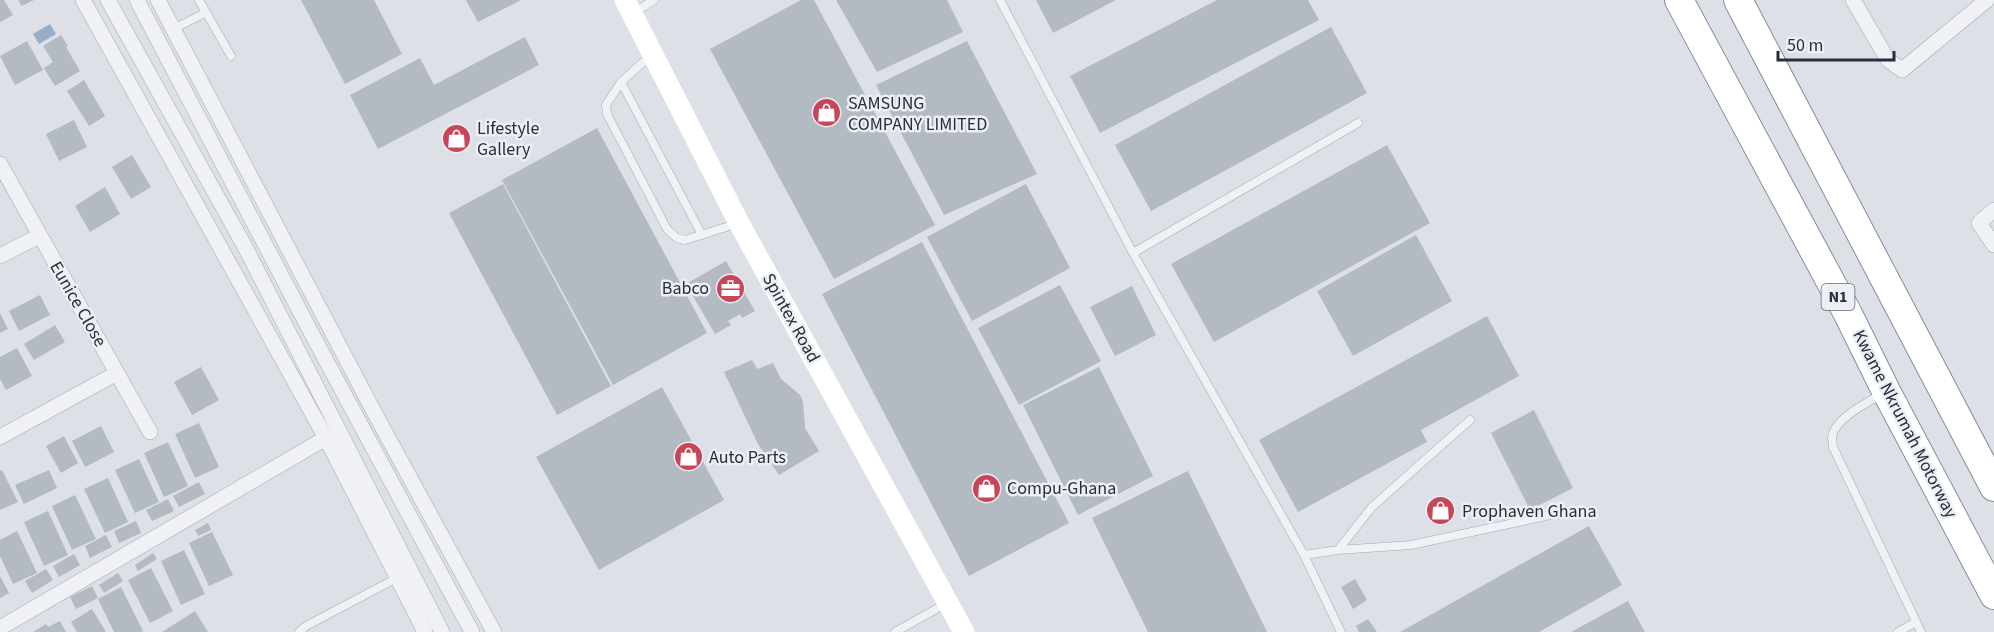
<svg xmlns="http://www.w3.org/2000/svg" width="1994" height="632" font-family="'Source Sans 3',sans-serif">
	<rect width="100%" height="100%" fill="#dde0e6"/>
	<path fill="#99aec5" d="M50,24l6,10 -17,10 -6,-10z"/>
	<path fill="#b4bac2" d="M0,0h4l9,15 -13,7z
		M18,0h16l-12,6z
		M301,0h73l28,54 -57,30z
		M466,0h55l-43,22z
		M801,0h13l121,225 -101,54 -124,-230z
		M836,0h111l16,32 -86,40z
		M1036,0h80l-63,33z
		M1217,0h91l11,20 -219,113 -30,-57z
		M1331,27l36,66 -216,118 -36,-66z
		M61,35l7,11 -2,1 14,24 -25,15 -11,-18 9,-6 -10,-16z
		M525,37l14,28 -161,84 -28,-54 70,-37 14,27z
		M27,41l16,29 -28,15 -15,-29z
		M967,41l70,133 -93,41 -68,-130z
		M84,80l21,36 -16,10 -22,-35z
		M74,120l13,27 -28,14 -13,-27z
		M597,128l110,205 -94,52 -111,-205z
		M1387,145l43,78 -216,119 -43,-78z
		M132,155l19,32 -20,12 -19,-32z
		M503,184l108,202 -54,29 -108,-202z
		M1026,184l44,84 -98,53 -45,-84z
		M105,187l15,27 -30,18 -15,-26z
		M1416,235l36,66 -99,55 -36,-65z
		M922,242l147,281 -100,53 -147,-282z
		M726,261l29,50 -13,7 -2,-4 -12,7 3,4 -16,9 -29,-50z
		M1060,285l41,76 -82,44 -41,-77z
		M1132,286l24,49 -41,21 -25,-49z
		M40,295l10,20 -31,16 -10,-20z
		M0,313l8,16 -8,4z
		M1487,316l32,60 -98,54 6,12 -129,70 -39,-72z
		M55,325l10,17 -31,18 -10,-16z
		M17,348l15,28 -26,14 -6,-11v-22z
		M752,360l5,9 16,-6 8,16 19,16 3,7 2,26 14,23 -40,24 -21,-31 -34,-72z
		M201,367l18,33 -27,15 -18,-33z
		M1099,367l54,109 -75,39 -55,-110z
		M662,387l62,113 -125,70 -63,-113z
		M1534,410l39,78 -43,22 -39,-77z
		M199,423l20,44 -24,11 -20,-44z
		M101,426l13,26 -29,15 -13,-26z
		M64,436l14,27 -17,10 -15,-27z
		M168,442l20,44 -24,11 -20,-44z
		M139,459l20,43 -24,11 -20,-43z
		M2,470l16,32 -18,8v-39z
		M49,470l8,18 -33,16 -9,-19z
		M1188,471l79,161h-119l-56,-114z
		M108,478l20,44 -23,11 -21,-44z
		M199,482l6,12 -26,13 -6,-11z
		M75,495l21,44 -24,11 -20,-44z
		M168,499l6,12 -22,10 -6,-11z
		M48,511l20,44 -24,11 -20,-44z
		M136,521l5,12 -22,10 -5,-12z
		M208,523l3,7 -13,6 -3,-6z
		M1589,526l33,59 -83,47h-139z
		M17,531l20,42 -24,11 -13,-28v-16z
		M212,532l21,43 -24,11 -20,-43z
		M106,535l6,12 -22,11 -5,-12z
		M184,550l21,44 -24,11 -20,-44z
		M153,553l4,6 -19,12 -3,-6z
		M74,554l6,11 -21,12 -6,-11z
		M151,568l22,43 -23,12 -22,-43z
		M46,569l7,11 -21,13 -7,-12z
		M118,573l5,8 -19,12 -5,-8z
		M0,576l9,17 -9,5z
		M1355,579l12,21 -14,9 -12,-22z
		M92,586l6,12 -22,11 -6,-12z
		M121,587l22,44 -3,1h-26l-16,-33z
		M1628,601l17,31h-74z
		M92,609l14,23h-29l-6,-10z
		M195,611l13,21h-46z
		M1368,619l9,13h-18l-3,-6z
		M60,621l6,11h-33l13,-8 2,3z"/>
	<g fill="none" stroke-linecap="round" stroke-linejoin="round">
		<defs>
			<path id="lane" d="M199,0l32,56
				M1000,0l133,253 171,302 37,77
				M633,13l21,-13
				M173,29l32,-16
				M651,55l-30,27 -15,23 1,9 60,115 10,9 8,2 54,-17
				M621,82l81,153
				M1133,253l225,-130
				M1882,394c-14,8 -48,25 -50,43 0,4 1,7 1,10l88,185
				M1338,550l34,-43 98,-87
				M1304,555l34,-5 73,-5 149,-32
				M299,632l7,-6 91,-48
				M895,632l52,-29
				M1898,632l18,-10"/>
			<path id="street" d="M83,0l243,438 99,194
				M108,0l136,245 198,387
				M137,0l177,338 158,294
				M158,0l215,410 121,222
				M1853,0l35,60 14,10 85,-70
				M0,164l150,268
				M1994,210l-15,13 15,22
				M0,256l39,-20
				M0,437l117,-64
				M0,628l326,-190"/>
			<path id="highway" d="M1679,0l169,314 38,77 108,204
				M1738,0l256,487"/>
		</defs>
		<use href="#lane" stroke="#a3a7b0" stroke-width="9"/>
		<use href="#street" stroke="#a3a7b0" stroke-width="16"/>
		<use href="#highway" stroke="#858e9c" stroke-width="30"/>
		<use href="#lane" stroke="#eff1f5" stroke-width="8"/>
		<use href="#street" stroke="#eff1f5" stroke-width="15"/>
		<path stroke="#fff" stroke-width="21" d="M625,0l114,223 225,409"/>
		<use href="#highway" stroke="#fff" stroke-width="28"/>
	</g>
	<defs>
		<symbol id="shop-disc" viewBox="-11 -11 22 22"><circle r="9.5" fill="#c74659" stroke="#eceff4"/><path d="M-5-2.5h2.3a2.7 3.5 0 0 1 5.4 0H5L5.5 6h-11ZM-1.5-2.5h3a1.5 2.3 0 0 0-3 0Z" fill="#fff"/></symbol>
		<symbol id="office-disc" viewBox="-11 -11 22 22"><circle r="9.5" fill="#c74659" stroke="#eceff4"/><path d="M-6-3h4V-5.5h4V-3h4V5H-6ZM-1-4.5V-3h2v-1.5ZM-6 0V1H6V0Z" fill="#fff"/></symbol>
	</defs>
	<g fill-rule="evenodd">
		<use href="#shop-disc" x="810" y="96" width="33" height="33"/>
		<use href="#shop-disc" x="440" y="122" width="33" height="33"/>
		<use href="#office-disc" x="714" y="272" width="33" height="33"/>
		<use href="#shop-disc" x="672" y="440" width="33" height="33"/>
		<use href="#shop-disc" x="970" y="472" width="33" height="33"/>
		<use href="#shop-disc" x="1424" y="494" width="33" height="33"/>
	</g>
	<g text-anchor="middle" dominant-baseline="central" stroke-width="5" stroke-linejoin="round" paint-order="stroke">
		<rect fill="#eceff4" stroke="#626873" stroke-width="1.5" x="1821.5" y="284" width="33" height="26" rx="4.5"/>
		<g font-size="16" font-weight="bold" fill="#272e3c">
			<text x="1838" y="297">N1</text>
		</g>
		<g font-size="18" fill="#272e3c" stroke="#eceff4" text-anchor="start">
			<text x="848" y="103">SAMSUNG<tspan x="848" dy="21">COMPANY LIMITED</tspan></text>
			<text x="477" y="128">Lifestyle<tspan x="477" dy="21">Gallery</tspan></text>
			<text x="709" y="288" text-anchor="end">Babco</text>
			<text x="709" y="457">Auto Parts</text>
			<text x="1007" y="488">Compu-Ghana</text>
			<text x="1462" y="511">Prophaven Ghana</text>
		</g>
		<g font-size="18" fill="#272e3c" stroke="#eceff4">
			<text transform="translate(78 304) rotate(60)">Eunice Close</text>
			<text transform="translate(791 318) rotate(61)">Spintex Road</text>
			<text transform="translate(1905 424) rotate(63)">Kwame Nkrumah Motorway</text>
		</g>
	</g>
	<path d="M1778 51v9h116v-9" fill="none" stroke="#272e3c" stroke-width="3"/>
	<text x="1787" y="51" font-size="18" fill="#272e3c" stroke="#eceff4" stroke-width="4.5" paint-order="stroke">50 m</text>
</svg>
